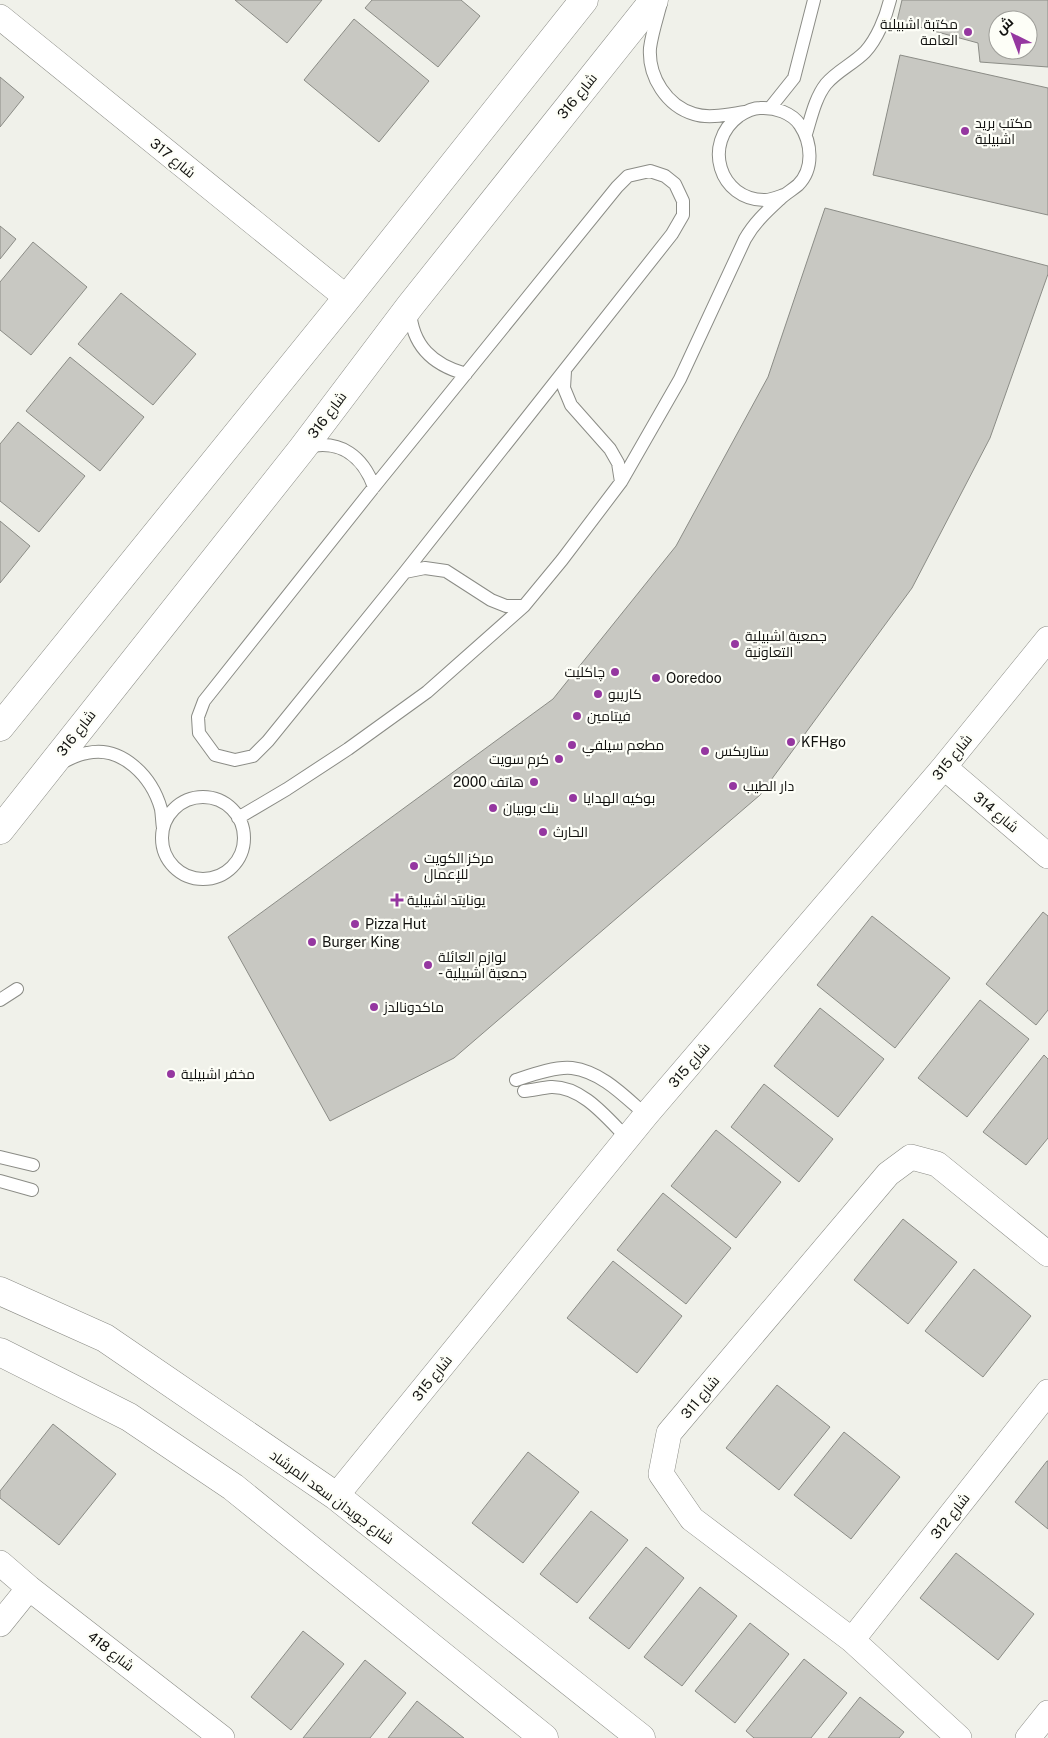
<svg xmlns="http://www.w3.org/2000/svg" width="1048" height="1738" font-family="'Public Sans',Cairo,sans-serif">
	<rect width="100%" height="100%" fill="#f0f1ea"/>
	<path fill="#c8c8c2" stroke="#8b8c86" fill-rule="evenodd" d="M235,0h87l-35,43z
		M372,0h89l19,16 -42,51 -73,-59z
		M902,0h146v67l-68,-5 -2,-19 -81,-22zM998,20h30v30h-30z
		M354,19l75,62 -50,61 -75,-62z
		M900,55l148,33v127l-175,-40z
		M0,77l24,20 -24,30z
		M825,208l223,58v8l-58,164 -78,150 -152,207 -306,263 -124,63 -102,-184 325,-238 123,-153 92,-169z
		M0,226l16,13 -16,20z
		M33,242l54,45 -56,68 -31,-25v-48z
		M121,293l75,61 -43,51 -75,-61z
		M70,357l74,60 -44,54 -74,-60z
		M18,422l67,54 -46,56 -39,-31v-57z
		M0,521l30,25 -30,37z
		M1043,912l5,4v94l-12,15 -50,-41z
		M872,916l78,62 -55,70 -78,-63z
		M980,1000l49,39 -62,78 -49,-39z
		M820,1008l64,51 -46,58 -64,-51z
		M1044,1055l4,4v79l-22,27 -43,-33z
		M764,1084l69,55 -34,43 -68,-55z
		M716,1130l65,52 -45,56 -65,-52z
		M663,1193l68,55 -45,56 -69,-54z
		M903,1219l54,43 -49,62 -54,-44z
		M613,1261l69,55 -45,57 -70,-55z
		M974,1269l57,47 -48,61 -58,-46z
		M777,1385l53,42 -51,63 -53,-42z
		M53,1424l63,50 -57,71 -59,-47v-7z
		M844,1432l56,45 -49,62 -57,-44z
		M528,1452l51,40 -56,71 -51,-40z
		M1047,1461h1v68l-33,-27z
		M591,1511l37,29 -51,63 -37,-29z
		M646,1547l38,31 -55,71 -40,-31z
		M956,1553l78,61 -36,46 -78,-62z
		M700,1587l37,29 -55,70 -38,-29z
		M750,1623l39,31 -54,69 -40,-32z
		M303,1631l41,33 -53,66 -40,-33z
		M804,1659l43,34 -36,45h-57l-8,-7z
		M365,1660l41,33 -36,45h-67z
		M860,1697l44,35 -5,6h-71z
		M417,1701l47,37h-76z"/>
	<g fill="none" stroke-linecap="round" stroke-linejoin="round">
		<defs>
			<path id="lane" d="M661,3c-4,15 -9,30 -11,45 -2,29 17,58 44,66 15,5 36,0 51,-2
				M770,108l24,-30 20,-78
				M806,134c5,-16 9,-36 20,-50 11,-13 27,-20 39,-32 12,-13 21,-35 25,-52
				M650,171l15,5 10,8 8,17v14l-11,19 -267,338 -137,169 -15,15 -18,4 -20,-5 -16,-22 -1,-16 6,-16 170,-214 243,-300 11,-11z
				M410,310c2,36 23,55 56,64
				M565,371l-1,17 7,17 39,44 8,14 3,19
				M307,447c34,-8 56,10 67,40
				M405,572l20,-4 21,3 45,29 15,6h18
				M61,763c8,-4 17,-9 26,-10 35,-8 65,24 74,56 1,6 1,13 2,19
				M162 838a41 41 0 1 1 82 0a41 41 0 1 1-82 0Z
				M238,818l49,-29 61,-40 79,-57 97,-86 38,-46 59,-78 59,-103 65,-140c9,-16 21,-27 35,-40 5,-5 12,-9 18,-14 16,-16 14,-42 2,-60 -8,-12 -25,-18 -40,-17 -8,0 -15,4 -21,8 -37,27 -20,84 26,84 6,0 13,-3 19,-5
				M0,1000l17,-11
				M516,1080c15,-5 40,-14 56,-12 30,4 52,28 74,47
				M524,1091c9,-1 18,-3 27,-4 31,-1 56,31 76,51
				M0,1157l33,8
				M0,1181l32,9"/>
			<path id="street" d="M0,17l347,281
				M944,767l104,89
				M336,1496l310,-381 298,-348 104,-128
				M0,1563l29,25 193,150
				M0,1624l29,-36
				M852,1640l196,-248
				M959,1738l-107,-98 -160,-121 -31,-45 8,-41 219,-259 23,-17 26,7 111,90
				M1028,1738l20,-25"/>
			<path id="secondary" d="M0,727l347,-429 237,-298
				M0,830l302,-381 108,-143 244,-306
				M0,1291l105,47 231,158 305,242
				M0,1352l129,65 104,70 311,251"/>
		</defs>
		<use href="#lane" stroke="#8b8c86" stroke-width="14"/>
		<use href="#street" stroke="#8b8c86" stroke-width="26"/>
		<use href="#secondary" stroke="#8b8c86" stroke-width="29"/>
		<use href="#lane" stroke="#fff" stroke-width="12"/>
		<use href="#street" stroke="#fff" stroke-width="25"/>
		<use href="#secondary" stroke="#fff" stroke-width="28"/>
	</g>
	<g fill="#9537a0" stroke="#fdfef7" stroke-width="2">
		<circle cx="968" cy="32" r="5"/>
		<circle cx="965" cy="131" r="5"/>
		<circle cx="735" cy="644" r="5"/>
		<circle cx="615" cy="672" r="5"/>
		<circle cx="656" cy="678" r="5"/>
		<circle cx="598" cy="694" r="5"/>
		<circle cx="577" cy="716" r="5"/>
		<circle cx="791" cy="742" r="5"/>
		<circle cx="572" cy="745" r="5"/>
		<circle cx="705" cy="751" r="5"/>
		<circle cx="559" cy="759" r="5"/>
		<circle cx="534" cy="782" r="5"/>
		<circle cx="733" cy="786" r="5"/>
		<circle cx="573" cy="798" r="5"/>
		<circle cx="493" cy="808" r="5"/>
		<circle cx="543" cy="832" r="5"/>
		<circle cx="414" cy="866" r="5"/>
		<path d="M394.5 892.5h5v5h5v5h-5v5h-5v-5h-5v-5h5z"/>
		<circle cx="355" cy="924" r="5"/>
		<circle cx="312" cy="942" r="5"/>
		<circle cx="428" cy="965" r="5"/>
		<circle cx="374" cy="1007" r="5"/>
		<circle cx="171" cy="1074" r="5"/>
	</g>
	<g text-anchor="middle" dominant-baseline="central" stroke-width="4.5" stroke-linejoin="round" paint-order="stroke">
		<g font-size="14" fill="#11110f" stroke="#fdfef7" text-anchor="start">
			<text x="958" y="24" text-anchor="end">مكتبة اشبيلية<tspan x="958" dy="16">العامة</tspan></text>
			<text x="975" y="123">مكتب بريد<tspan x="975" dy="16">اشبيلية</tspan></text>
			<text x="745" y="636">جمعية اشبيلية<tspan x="745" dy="16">التعاونية</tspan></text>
			<text x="605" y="672" text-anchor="end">چاكليت</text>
			<text x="666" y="678">Ooredoo</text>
			<text x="608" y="694">كاريبو</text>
			<text x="587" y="716">فيتامين</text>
			<text x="801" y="742">KFHgo</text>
			<text x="582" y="745">مطعم سيلفي</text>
			<text x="715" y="751">ستاربكس</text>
			<text x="549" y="759" text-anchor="end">كرم سويت</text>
			<text x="524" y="782" text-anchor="end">هاتف 2000</text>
			<text x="743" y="786">دار الطيب</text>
			<text x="583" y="798">بوكيه الهدايا</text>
			<text x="503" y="808">بنك بوبيان</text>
			<text x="553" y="832">الحارث</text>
			<text x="424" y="858">مركز الكويت<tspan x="424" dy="16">للإعمال</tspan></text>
			<text x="407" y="900">يونايتد اشبيلية</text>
			<text x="365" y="924">Pizza Hut</text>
			<text x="322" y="942">Burger King</text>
			<text x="438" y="957">لوازم العائلة<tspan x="438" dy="16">- جمعية اشبيلية</tspan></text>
			<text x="384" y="1007">ماكدونالدز</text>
			<text x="181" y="1074">مخفر اشبيلية</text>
		</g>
		<g font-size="14" fill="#11110f" stroke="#fdfef7">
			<text transform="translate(577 96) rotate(-51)">شارع 316</text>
			<text transform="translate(173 158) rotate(39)">شارع 317</text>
			<text transform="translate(327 415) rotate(-53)">شارع 316</text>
			<text transform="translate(76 733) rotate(-52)">شارع 316</text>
			<text transform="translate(952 757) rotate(-51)">شارع 315</text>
			<text transform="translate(996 812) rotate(40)">شارع 314</text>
			<text transform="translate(689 1065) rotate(-49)">شارع 315</text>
			<text transform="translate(432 1378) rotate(-51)">شارع 315</text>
			<text transform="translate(700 1397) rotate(-50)">شارع 311</text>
			<text transform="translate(332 1497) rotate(36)">شارع جويدان سعد المرشاد</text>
			<text transform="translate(950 1516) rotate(-52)">شارع 312</text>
			<text transform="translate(111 1651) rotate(38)">شارع 418</text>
		</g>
	</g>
	<g transform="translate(1013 35) rotate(318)"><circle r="24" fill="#fdfef7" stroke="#9f9f9a"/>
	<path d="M0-4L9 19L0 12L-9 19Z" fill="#9537a0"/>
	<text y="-8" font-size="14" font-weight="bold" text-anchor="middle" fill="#11110f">ش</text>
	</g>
</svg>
